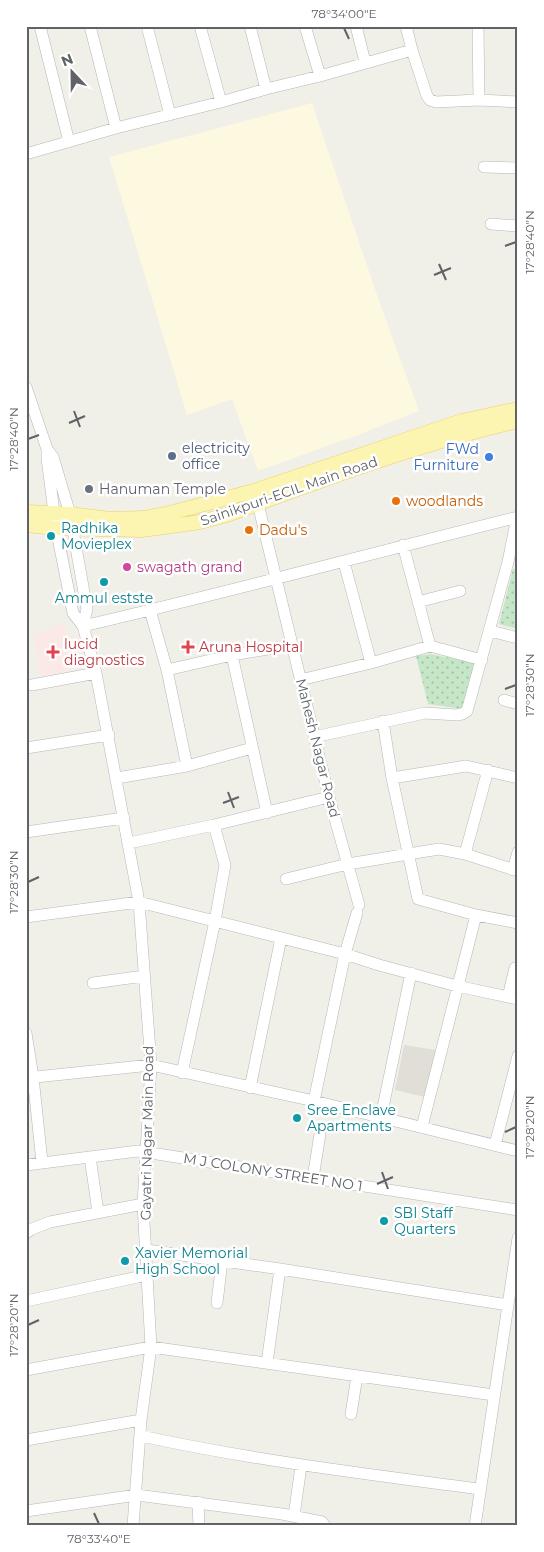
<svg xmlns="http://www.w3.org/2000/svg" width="544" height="1552" font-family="Montserrat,sans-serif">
	<defs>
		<pattern id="park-dots" width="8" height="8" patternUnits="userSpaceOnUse" patternTransform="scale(1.25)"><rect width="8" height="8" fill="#c5e6c7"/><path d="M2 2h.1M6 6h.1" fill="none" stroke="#a3bea5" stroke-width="1.8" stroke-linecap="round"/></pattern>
	</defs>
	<rect width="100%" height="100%" fill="#f0efe8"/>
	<path fill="#fdf8e0" d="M312,103l64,189 43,119 -61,24 -100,36 -26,-72 -45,16 -78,-258z"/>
	<path fill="#e0ded6" d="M404,1045l32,5 -11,47 -30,-7z"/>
	<path fill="#fbe9e6" d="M64,621l8,47 -30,16 -8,-48z"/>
	<path fill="url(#park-dots)" d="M513,569l5,2v58l-19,-5z
		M430,654l45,9 -12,46 -35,-5 -12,-48z"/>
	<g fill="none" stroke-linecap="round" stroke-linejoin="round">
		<defs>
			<path id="minor" d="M40,26l29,116
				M90,26l26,102
				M147,26l23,89
				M200,26l21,76
				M250,26l16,63
				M305,26l15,50
				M356,26l9,36
				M406,26l6,24
				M478,26l1,74
				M26,154l90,-26 105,-26 45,-13 54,-13 92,-26 15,46 3,4 6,2 43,-2 39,2
				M484,167l34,1
				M491,224l27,2
				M26,387l21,62 6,8 17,57 17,95 -4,17
				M47,449v9l9,70 17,85 10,13 13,47 43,229 12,163 -8,139 8,143 -10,73 -8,106
				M258,504l71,293 30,108
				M403,545l27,101
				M344,562l27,101
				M418,602l42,-11
				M150,610l17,60 20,96
				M83,626c146,-34 290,-73 435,-109
				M490,631l28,7
				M232,655l35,158
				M167,670l65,-15 60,-10
				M300,680l71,-17 59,-17 52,14
				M32,685l64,-12
				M504,700l14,4
				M383,721l9,57 26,121 58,16 42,8
				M314,737l111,-24 32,2 5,-1 5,-3 41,-149 9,-45
				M26,748l83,-13
				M117,778l70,-12 65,-18
				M392,778l74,-12 52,12
				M26,832l98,-14
				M129,843l85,-18 115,-28
				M465,854l23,-84
				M513,870l5,-18
				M286,879l62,-15 91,-15 26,5 53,17
				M26,917l113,-15 206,52 34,11 78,21 61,13
				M93,983l51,-7
				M508,997l7,-29
				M26,1033l7,44 9,85
				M182,1073l33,-152 10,-56 -11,-40
				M26,1078l125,-13 163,36 204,50
				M250,1088l31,-150
				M314,1101l31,-147 12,-41
				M381,1117l30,-144
				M422,1127l54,-212
				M495,1145l23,-89
				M90,1157l48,-6 380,59
				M26,1165l64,-8 8,55
				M313,1178l7,-44
				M26,1233l6,-4 18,-7 93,-18
				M147,1250l133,19 228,36
				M26,1301l121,-26
				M217,1303l5,-42
				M267,1363l13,-94
				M26,1370l125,-23 343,48
				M351,1414l6,-38
				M141,1436c111,24 225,38 338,53
				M26,1440l115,-20
				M198,1502l1,24
				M26,1511l111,-16 145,19 40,8 3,4
				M294,1516l7,-50
				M475,1526l43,-288"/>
			<path id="major" d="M26,512l44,2 40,5 34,-1 26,-5 84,-22 208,-70 56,-12
				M26,525l30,3 86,2 58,-8 27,-7c95,-35 191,-71 291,-94"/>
		</defs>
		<use href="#minor" stroke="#b5b7bb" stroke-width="12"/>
		<use href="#major" stroke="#edcf64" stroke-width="15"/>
		<use href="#minor" stroke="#fff" stroke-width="11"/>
		<use href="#major" stroke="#fcf5b1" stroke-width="14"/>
	</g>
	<path fill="none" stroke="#5f6267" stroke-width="2" d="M344,28l5,11M505,246l11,-4M439,264l7,16M434,275l17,-7M74,411l6,16M69,423l16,-7M28,439l11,-4M505,689l11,-4M228,792l6,16M223,803l16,-6M28,882l11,-5M505,1132l11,-5M382,1172l6,17M377,1184l16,-7M28,1325l11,-5M94,1513l5,11"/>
	<circle fill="#5c6f8a" stroke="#fff" stroke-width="2" cx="172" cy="456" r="5"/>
	<circle fill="#3f7fe0" stroke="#fff" stroke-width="2" cx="489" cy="457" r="5"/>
	<circle fill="#6b7280" stroke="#fff" stroke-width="2" cx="89" cy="489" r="5"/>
	<g fill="#e8710a" stroke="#fff" stroke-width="2">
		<circle cx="396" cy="501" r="5"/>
		<circle cx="249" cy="530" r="5"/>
	</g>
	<g fill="#0f9aa8" stroke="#fff" stroke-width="2">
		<circle cx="51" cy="536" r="5"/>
		<circle cx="104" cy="582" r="5"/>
		<circle cx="297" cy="1118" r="5"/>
		<circle cx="384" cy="1221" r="5"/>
		<circle cx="125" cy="1261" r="5"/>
	</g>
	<circle fill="#d1479c" stroke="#fff" stroke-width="2" cx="127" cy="567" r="5"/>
	<g fill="#e0444e" stroke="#fff" stroke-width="2">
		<path d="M185.5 639.5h5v5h5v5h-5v5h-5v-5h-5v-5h5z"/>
		<path d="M50.5 644.5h5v5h5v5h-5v5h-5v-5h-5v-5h5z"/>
	</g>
	<g text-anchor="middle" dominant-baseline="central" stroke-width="5" stroke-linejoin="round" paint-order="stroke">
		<g font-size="14" fill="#4e5e75" stroke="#fff" text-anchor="start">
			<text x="182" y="448">electricity<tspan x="182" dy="16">office</tspan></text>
		</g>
		<g font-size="14" fill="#366cbe" stroke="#fff" text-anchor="end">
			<text x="479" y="449">FWd<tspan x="479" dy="16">Furniture</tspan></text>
		</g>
		<g font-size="14" fill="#5b616d" stroke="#fff" text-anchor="start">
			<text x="99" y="489">Hanuman Temple</text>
		</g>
		<g font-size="14" fill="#5f6267" stroke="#fff">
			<text transform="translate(289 491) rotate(-19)">Sainikpuri-ECIL Main Road</text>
			<text transform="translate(318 748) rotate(76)">Mahesh Nagar Road</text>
			<text transform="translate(147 1133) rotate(-89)">Gayatri Nagar Main Road</text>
			<text transform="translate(273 1172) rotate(9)">M J COLONY STREET NO 1</text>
		</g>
		<g font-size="14" fill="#c56008" stroke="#fff" text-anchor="start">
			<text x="406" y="501">woodlands</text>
			<text x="259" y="530">Dadu's</text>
		</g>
		<g font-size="14" fill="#0d838f" stroke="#fff" text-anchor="start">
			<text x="61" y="528">Radhika<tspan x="61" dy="16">Movieplex</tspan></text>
			<text x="104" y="598" text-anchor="middle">Ammul estste</text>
			<text x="307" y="1110">Sree Enclave<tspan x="307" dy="16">Apartments</tspan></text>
			<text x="394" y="1213">SBI Staff<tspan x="394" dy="16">Quarters</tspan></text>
			<text x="135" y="1253">Xavier Memorial<tspan x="135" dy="16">High School</tspan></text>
		</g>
		<g font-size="14" fill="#b23c85" stroke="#fff" text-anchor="start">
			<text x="137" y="567">swagath grand</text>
		</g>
		<g font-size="14" fill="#be3a42" stroke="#fff" text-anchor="start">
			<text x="64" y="644">lucid<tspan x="64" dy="16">diagnostics</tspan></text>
			<text x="199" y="647">Aruna Hospital</text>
		</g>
	</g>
	<rect width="544" height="1552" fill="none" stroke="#ffffff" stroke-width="55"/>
	<g transform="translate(72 72) rotate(338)" stroke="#ffffff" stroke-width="4" paint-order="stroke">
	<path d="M0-4L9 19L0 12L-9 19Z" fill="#5f6267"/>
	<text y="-8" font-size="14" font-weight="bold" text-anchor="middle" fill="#5f6267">N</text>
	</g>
	<rect x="28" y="28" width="488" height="1496" fill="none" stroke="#5f6267" stroke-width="2"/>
	<g font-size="12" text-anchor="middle" fill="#5f6267">
		<text x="344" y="18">78°34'00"E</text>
		<text transform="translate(530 242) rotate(-90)" y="4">17°28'40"N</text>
		<text transform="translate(14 439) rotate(-90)" y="4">17°28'40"N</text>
		<text transform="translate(530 685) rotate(-90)" y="4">17°28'30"N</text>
		<text transform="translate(14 882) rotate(-90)" y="4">17°28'30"N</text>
		<text transform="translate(530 1127) rotate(-90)" y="4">17°28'20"N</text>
		<text transform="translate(14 1325) rotate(-90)" y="4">17°28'20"N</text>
		<text x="99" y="1543">78°33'40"E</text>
	</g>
</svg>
